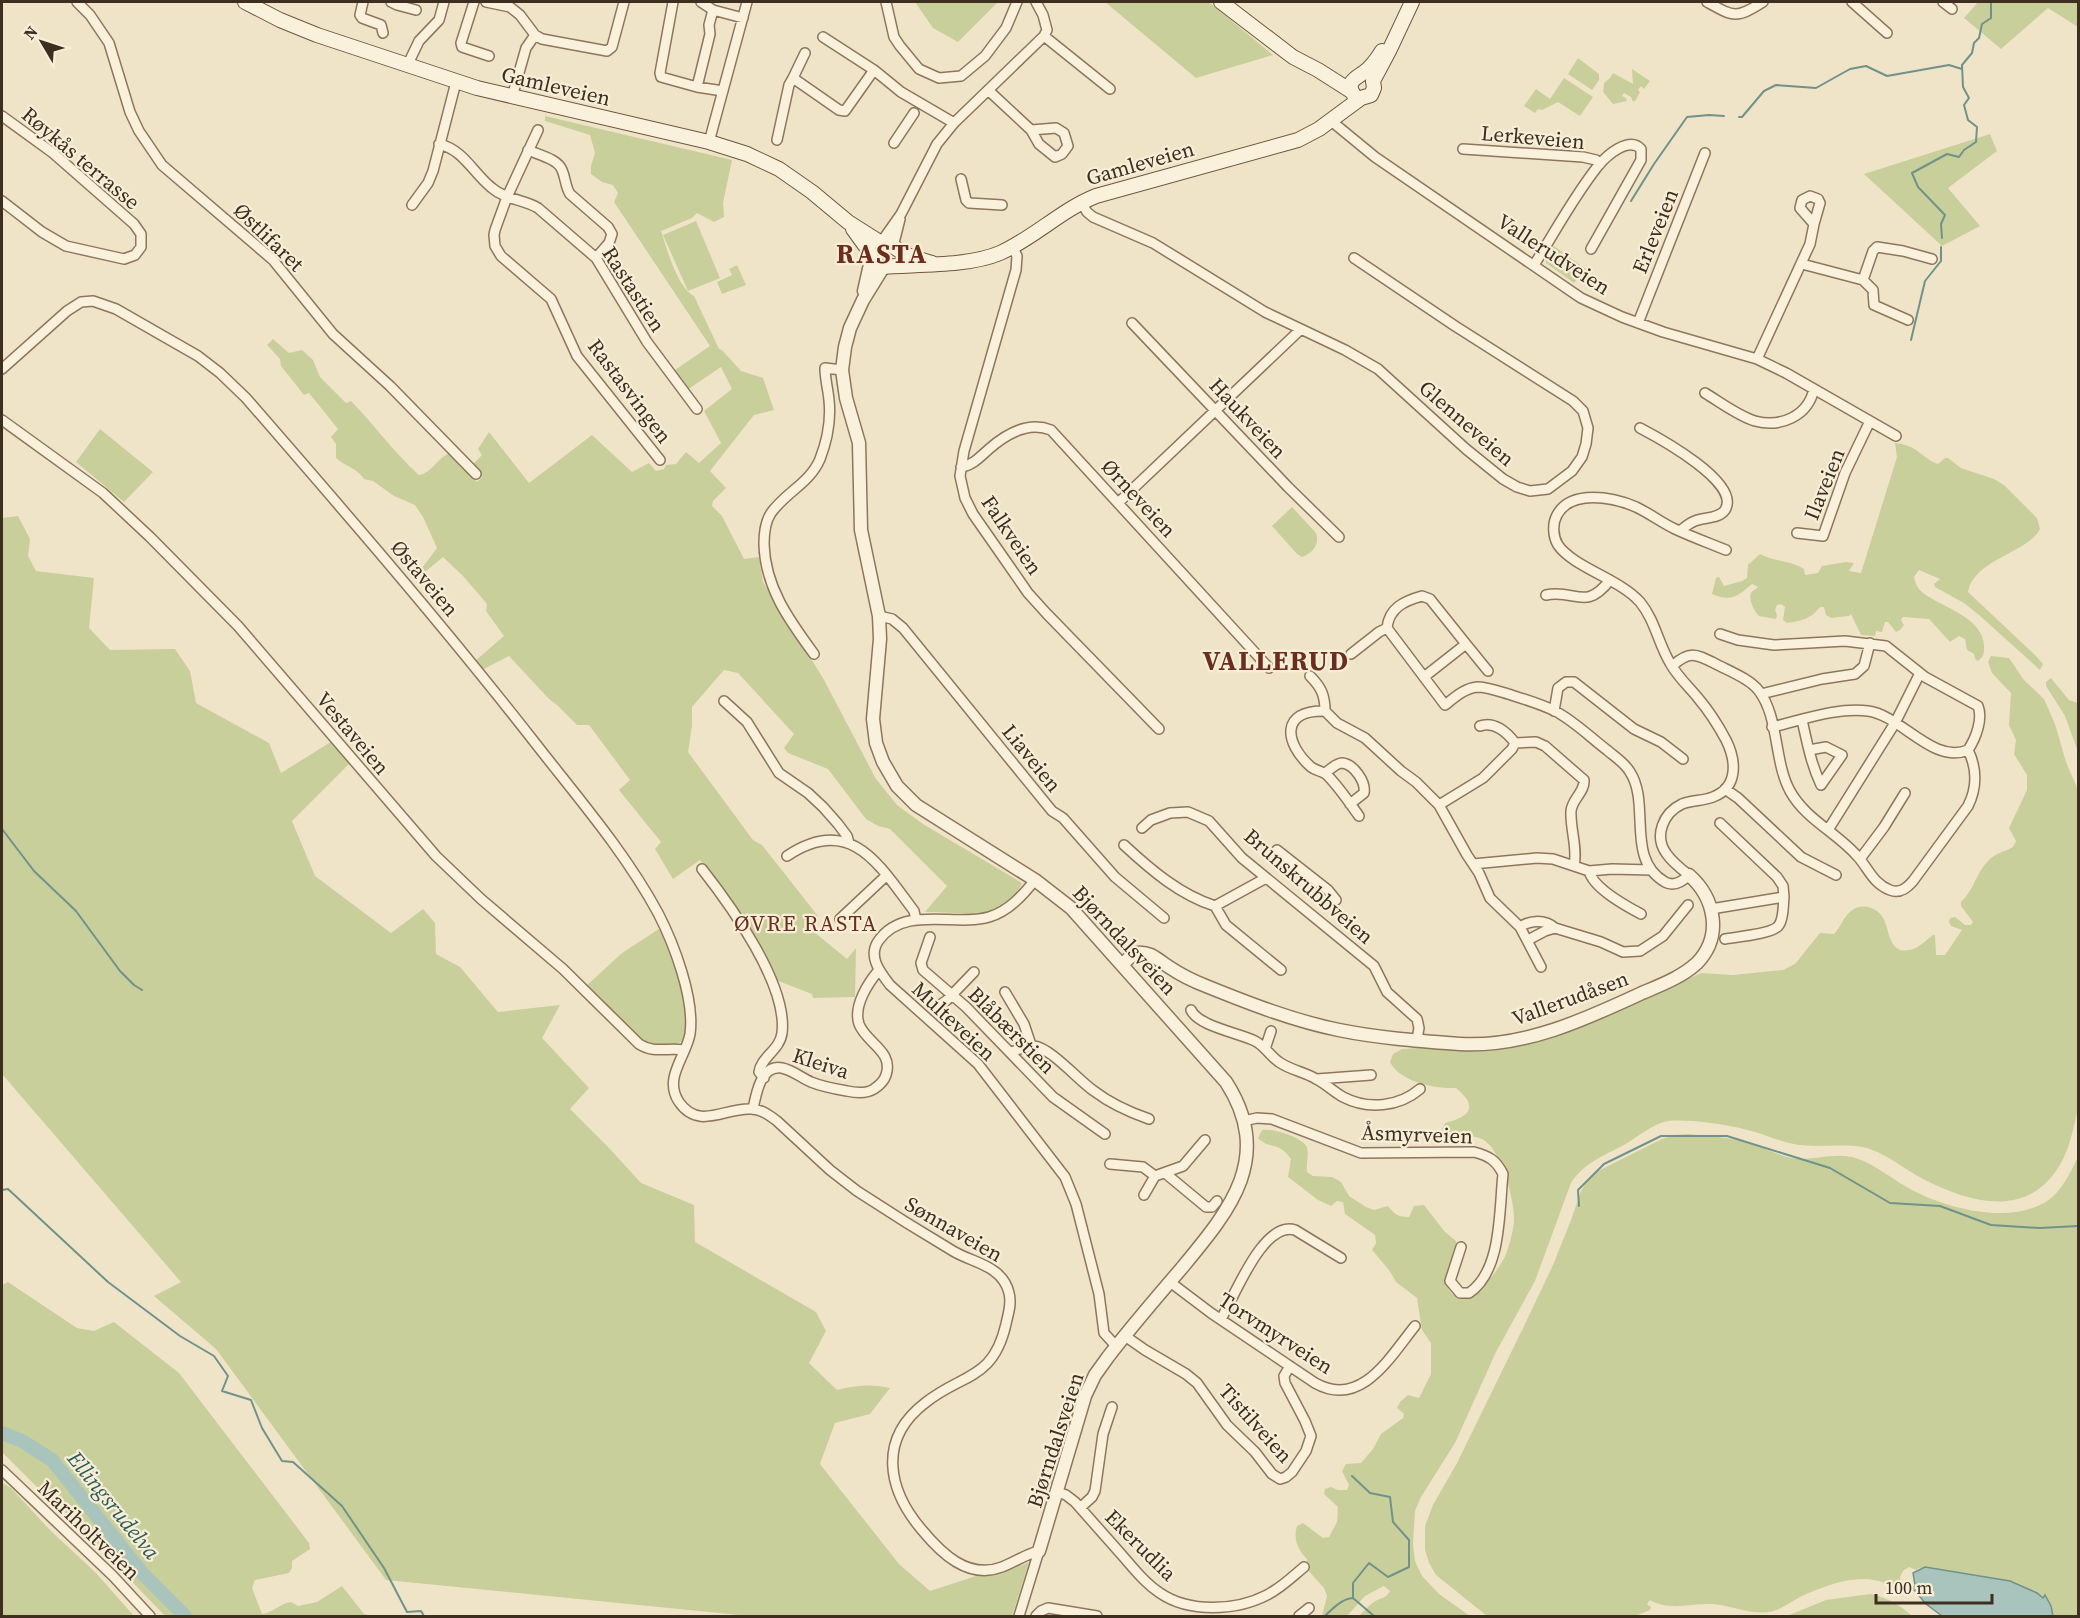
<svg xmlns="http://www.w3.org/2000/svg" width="2080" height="1618" font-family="'Source Serif 4',serif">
	<rect width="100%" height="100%" fill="#f0e4c8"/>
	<path fill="#c9cf9b" d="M915,2h83l-40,40 -25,-14z
		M1105,2h104l64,53 -77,23z
		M1978,2h100v25l-30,-19 -47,41 -37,-31z
		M1578,58l21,16v6l-7,10 -24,-16z
		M1632,69l18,12 -6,8 -3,-3 -3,4 2,2 -4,8 -3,2 -2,-5 -7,-4 -2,3 4,2 1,3 -14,3 -10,-12 1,-9 6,-5 3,-5 20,11z
		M1564,78l29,19 -13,19 -22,-14 -16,8 -4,-1 -3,4 -11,-7 12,-17 14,10z
		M545,116l187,44 -9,43 1,14 -10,5 -17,-9 -5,5 -31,13c6,18 16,56 33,65l25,53 3,1 19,21 22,7 11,32 -20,5 -44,56 16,17 -13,13 -1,5 10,10 22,43 15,-2 4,25 60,96 53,101 21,26 26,19 99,59c-4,11 -19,25 -31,28 -16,4 -48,1 -66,1l22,-26 -57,-57 -12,-3 -12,-7 -38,-50 -40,-16 -4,-5 10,-14 -56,-61 -14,-3 -32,37v19l-4,26 65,88 9,5 56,71 -4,16 33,27 9,-11 -1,49 -42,1 -1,-4 -39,-15 -36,-70 -37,-49 -27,19 -18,-30 6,-7 -42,-52 11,-10 -41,-55h-12l-20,-20 -8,-6 -40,-43 -27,14 -7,-9 29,-25 -18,-25 1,-7 -24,-28 -20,-19 -18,15 -3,-4 15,-20 -14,-31 -8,-12 -21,-9 -21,-15 -9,-2c-8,-12 -18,-12 -28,-21v-14l-5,-7 7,-8 -29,-36 -5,2 -23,-29 -1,-7 -13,-14 6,-6 16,14 13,-3 11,10 7,17 26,26 5,-2c24,24 42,51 68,74 13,-2 19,-18 31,-22l27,29 5,-5 -8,-9v-5l8,-8 -4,-6 11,-17 40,51 63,-48 40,37 17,-9 7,8 8,-2 2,-4 10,-1 10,-12 13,11 22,-20 -17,-32 28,-22 -11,-22 -34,23 -15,-18 38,-26 -96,-144 4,-9 -5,-8 -11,-3 -11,-8v-8l4,-13 -5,-18 -45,-14z
		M1990,134l7,17 -49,37 32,38 -38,20 -78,-72z
		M696,221l24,57 -32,13 -25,-56z
		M1554,246l32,23 -12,14 -28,-20 -1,-6z
		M737,265l9,20 -24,9 -5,-12 15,-7 -3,-6z
		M100,429l53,43 -29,30 -48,-40z
		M1895,443c23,2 25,14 43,21l7,-6h3l13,10 33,11 10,6 33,33 3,11c-12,24 -66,30 -72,63l67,63 8,9 -3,6 -61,-55 -15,-12 -29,-16 -1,-3 6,-5 -21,-9 -5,7c1,6 4,12 9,16 20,15 63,25 61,56 0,6 -1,8 -6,12l-3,-2 -1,-5 -7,-4 -2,-11 -6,-3 -9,6 -21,-23 -26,-2 -2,3 3,5 -4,5 -4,2 -8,-10h-3l-3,10 -6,-1 -1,5 -14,-1 -10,-21 -2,2 -18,2 -5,-3 -2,-8h-4c-9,12 -19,14 -33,16l-4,-3 2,-13 -4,-3 -4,1 -2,5 2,5 -1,4 -17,-3c-4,-4 -11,-16 -8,-23 1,-2 5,-4 7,-6l-6,-3c-15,13 -21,18 -40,10l4,-16 3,-1 5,9 18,-5 5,-3 1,-13 12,-11c14,8 31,6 44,15l1,6 13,-2 4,-7 24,-4 8,1 -5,8 12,2 36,-116z
		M1292,507l24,26c4,11 -3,20 -14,24l-5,-3 -25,-28z
		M18,516l12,23 -2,17 8,15 58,7 -5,50 21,22 65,-1 15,22 6,32 73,40 12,30 53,-33 17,22 -59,59 23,55 76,57 32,-24 12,14 1,31 24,13 38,45 62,-7 -18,33 47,50 -19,21 40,40 31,34 53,22 1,37 121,70 10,19 -17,32 28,27c19,-5 34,-6 53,-2l-20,26 -35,9 -15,41 79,100 31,27 46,-15 23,-1 30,-13 -17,54h-263l-363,-36 -170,-231 -62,-53 27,-14 -179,-208v-556z
		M1991,656l18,2 15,22 20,19 11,25 11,38 12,28v319c-4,16 -7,33 -14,48 -30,63 -91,48 -141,22 -19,-10 -36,-25 -56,-31 -24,-6 -49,1 -73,-4 -13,-2 -25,-8 -39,-12 -20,-6 -41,-9 -62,-11 -11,0 -22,-2 -32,2 -14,5 -26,16 -39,23 -19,10 -39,18 -51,37l-36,98 -39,71 -41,91 -34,54 -6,14 -2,33 2,17 7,15 17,18 31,22h-111c4,-4 9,-10 15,-14 7,-5 12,-3 16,-11l-6,-5 -19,10 -18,20h-25l5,-20 -3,-8 -17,-19v-10c-9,-9 -14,-20 -10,-33l6,-3 20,15 6,-1 8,-15 1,-15 -14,-13 1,-5 6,-2 7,3h9l2,-5 -7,-14 4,-7 15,-1 12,-14 8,-15 22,-16 1,-4 -7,-6 3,-6 8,-7 11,3 12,-24v-31l-9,-13 -5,-32 -21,-16 -7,-12 -17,-20 4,-7 -1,-8 -30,-21 -2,-12 -6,-1 -6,5 -13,-6 -30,-23 3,-18c-14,-19 -19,-8 -33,-21l4,-8c10,-2 40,7 45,17 2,7 -1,18 0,25l6,4 19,1 9,5 8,14 17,11 8,3 14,-4c6,8 10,11 21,11l5,-11 10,-1 21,27 11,9 1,5 -12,33c11,46 53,-5 61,-25 4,-11 8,-25 8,-36 0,-13 -6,-37 -11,-49 -4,-10 -11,-25 -21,-30 -11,-5 -24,-3 -36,-5l-4,-5 3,-6c25,-6 34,-16 11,-35 -21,1 -56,-6 -66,-26l3,-8 9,-5 126,-8 63,-18 110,-50 32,2 50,-5 12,-6 25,-31 14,1c7,-7 9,-17 17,-23 10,-8 25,-5 32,7 7,11 5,36 26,32 9,-1 17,-10 24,-15h2l1,20h9l17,-25 -11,-4 -2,-4 1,-4 5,-1 10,8h6l2,-3 -12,-16v-4c13,-12 15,-29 27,-41 7,-8 16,-9 25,-14l3,-6 -7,-13 18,-38v-15l-13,-21 2,-14 -7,-15 2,-32 -19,-20 -4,-11z
		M2051,678l18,22 9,3v49l-13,-36 -19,-30v-4z
		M662,927c15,38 26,70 24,112l-15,8 -26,-2 -60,-58 37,-34z
		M1688,1134c19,2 40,3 58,8 18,4 34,16 52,17 18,0 37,-6 54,-2 23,6 43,25 64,35 36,18 96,32 131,9 15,-10 23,-28 31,-44v459h-25l-2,-10 -5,-11 -3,3 -33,-17 -45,-8 -45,-5 -4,2 -7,-3 -6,4 -3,6 1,5 7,5 -3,4c-9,-3 -17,-7 -26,-10 -24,-7 -55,5 -77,15 -11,5 -20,14 -33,16 -20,3 -40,-8 -60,-8 -21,0 -40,7 -59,-4l-3,4 4,3 -1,3 -15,6h-148l-51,-41 -7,-12 -4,-13v-24l8,-21 24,-42 68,-139 28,-59 18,-45 10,-29 7,-11 12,-10 62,-31 12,-4z
		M8,1282l69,46 17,3 20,-9 65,51 130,170 1,6 -18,12v7l-3,5 -34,7 -3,8 10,26c11,-1 18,-11 29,-12l7,4 19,-4 25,-16 22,28 10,2h-209l-100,-104 -24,-21 -39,-39v-167z
		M2,1483l9,5 39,42 46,43 38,43h-132z
		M1870,1594c17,3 30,11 42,22h-125l39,-16z"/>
	<path fill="#a9c4bc" stroke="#6f938a" stroke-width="1.5" d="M1925,1567l85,14 27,12 6,5 2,-3 6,11 2,10h-111l-16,-12 -13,-15 2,-4 -2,-12z"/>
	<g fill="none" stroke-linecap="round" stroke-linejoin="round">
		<path stroke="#6f938a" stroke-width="2" d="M1739,117h3l22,-26 12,-6 40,3 34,-19 16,-3 21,10 62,-11 13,4
			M1631,201l23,-37 33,-47 22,-2 15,1
			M1942,238l-1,-14 4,-9 -27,-28 -6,-14 35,-19 12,3 5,-7 12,-8 1,-15 -9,-7 -4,-15 5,-7 -6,-11 -1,-22 10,-12 2,-10 5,-5 3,-14 9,-6v-16
			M1911,340l14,-59 16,-20v-14
			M2,829l32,42 42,40 44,60 14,14 8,5
			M2,1190l6,-1 100,93 72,54 34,20 14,20 -6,15 29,9 11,28 20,33 11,1 49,44 42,62 23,44 14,-1 3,5
			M1579,1206l-1,-16 26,-26 57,-28h66l103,32 60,35 50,3 51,19 49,3 38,-2
			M1352,1476l18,17 20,4 3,25 16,18v27l-21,10 -19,-14 -16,20v15
			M1325,1616c7,-7 18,-18 28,-18l21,18"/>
		<path stroke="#a9c4bc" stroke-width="14" d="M2,1433l20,8 30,19 91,114 42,42"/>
		<defs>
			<path id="minor" d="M77,2l13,13 19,28 21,69 9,19 23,34 111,95 60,74 57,52 86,88
				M363,2l-3,13 2,3 19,7 2,8
				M391,2l6,3 19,5
				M474,2l-13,41 1,4 27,9
				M486,2l24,5 10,8 15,20
				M673,2l-13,71 1,4 36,10 26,4
				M701,2l12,8 30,8
				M886,2l8,35 6,9 19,23 20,9 22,-2 24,-20 21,-28 11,-26
				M1707,2c27,15 29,17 56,0
				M1852,2l35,31
				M1943,2l9,7
				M1044,36l66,53
				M823,37l51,33 27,22 53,31
				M408,64l11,-23 20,-21 5,-18
				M793,78l12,-25
				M697,87l13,-53 -1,-9 4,-15
				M988,90l43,40
				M512,97l14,-49 9,-13 7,4 65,12 5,-4 12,-45
				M2,116l51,37 81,71 7,10v13l-6,8 -11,4 -58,-13 -24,-14 -40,-31
				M1330,120l45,37 206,141 41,19 41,15 94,27 29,14 110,63
				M1056,128l8,5 4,13 -6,8 -7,3 -16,-13 -8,-14z
				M538,130l-31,67 -12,33 -1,5 1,11 6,10 50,43 26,57 83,104
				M777,140l12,-55 4,-7 46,32 6,1 29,-41
				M709,142l38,-140
				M894,143l20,-30
				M439,144c25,6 34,29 53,44 14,12 31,11 46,20l58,50 51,84 50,67
				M1463,149l120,8 13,3 4,4
				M528,150c11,5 30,9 34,20 4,9 3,16 8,24l38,33 4,7 -3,9 -13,15
				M961,179l5,21 3,3 33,2
				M1081,202l6,10 6,5 60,26 112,69 80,38 33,19 88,80 37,30 14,8 13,4 18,-2 24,-18 10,-14 4,-13 2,-16 -5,-17 -10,-10 -118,-75 -101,-68
				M412,205l16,-22 5,-12 23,-89
				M882,241l19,-27 36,-70 17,-21 90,-87 3,-6 -4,-15 -7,-13
				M1012,246l5,10 -1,14 -52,181 -4,25 5,22 8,16 30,43 25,36 19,21 112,115
				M893,247l7,-28
				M1802,264l61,16 10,10 1,15 34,15
				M1534,265c21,-33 40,-69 64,-99 9,-11 31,-30 43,-17v11l-50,89
				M1863,280l10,-29 4,-4 26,4 29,8
				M1132,323l156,164 51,50
				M1638,323l67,-170
				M1757,359l53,-115 4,-20 -14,-16 2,-8 8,-4 8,3 2,4 -6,21
				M2,369l65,-58 14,-9 12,-1 23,8 82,47 22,17 26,25c99,114 197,227 290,346 42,54 89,108 122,169 16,31 37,86 32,121 -4,23 -27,44 -11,68 20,29 47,5 72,7 10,0 18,6 26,12l53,49 27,21c32,21 64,41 96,60 13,8 29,11 41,20 7,5 13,13 15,22 3,11 -1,21 -3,31 -13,57 -44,49 -81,79 -47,36 -38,86 -3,127 19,23 46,50 80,37 13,-5 24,-13 37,-16
				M1705,393c15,9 33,23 50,28 26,7 53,-5 59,-32
				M2,420l101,73 47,44 88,89 198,230 45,43 82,70 76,75c15,10 29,3 45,6
				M1640,428c19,10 102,55 85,82 -6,9 -21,7 -30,11 -6,2 -10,6 -15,10
				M961,467c12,-2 19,-10 28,-18 17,-15 39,-28 62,-19l218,238
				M1119,502l181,-172
				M1797,533l26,3 22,-63 25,-52
				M1546,595c30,-6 39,17 64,-15
				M879,616l13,3 11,9 149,183 11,7 52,59 49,41
				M1720,634l18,6 36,5 71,-4 41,5 39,31 53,29c5,13 -2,32 -10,44
				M1466,644l22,27
				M814,654c-25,-34 -49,-67 -50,-110 0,-11 1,-22 7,-31 15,-21 39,-30 49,-54 7,-18 11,-40 9,-59 -1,-11 -4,-21 -4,-32l17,2
				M1351,654l28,-22 8,-4
				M1672,666c18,-16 24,-12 44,-2 13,7 34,15 43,27 20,26 15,71 31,100 16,29 48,42 69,67 10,12 15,26 31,32 10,4 17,-2 23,-9l55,-75c9,-18 9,-38 0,-56
				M1310,676c11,11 15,19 15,35l12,12 28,15 36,33 15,11 23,23 28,50 12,18 11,25 30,29 21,40
				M1424,677l42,-33 -36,-45 -8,-3c-18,5 -33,12 -35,32l58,77c9,-7 20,-17 32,-18 10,0 21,4 31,7 16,5 33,10 47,17 19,10 35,26 52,39 8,7 18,13 23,22 21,32 -5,87 35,110 9,5 17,0 24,-7 -8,-6 -17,-13 -23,-22 -12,-17 -3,-40 16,-49 10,-4 21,-3 31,-7 26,-10 23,-37 13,-57 -8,-15 -17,-29 -28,-42 -9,-11 -21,-22 -28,-35 -12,-20 -15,-43 -30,-61 -20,-23 -67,-35 -82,-57 -5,-8 -6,-21 -1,-30 14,-26 56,-18 79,-8 13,6 26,16 39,22 17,8 34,14 51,21
				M1761,694l61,-15 33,-5 9,-8 6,-23
				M724,701l23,21 32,51 29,20 15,14 15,17 9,12 2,7
				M1325,711c-45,-1 -41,32 -14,56 5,4 12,4 16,8 12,12 22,27 32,41
				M1554,711l4,-23 8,-6h8l60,47 27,13 22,17
				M1802,720c5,22 9,44 19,65l21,-30 -16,-8 -17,3
				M1772,727c30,-7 65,-20 96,-16 33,4 65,54 100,39
				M1515,743l21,-1 9,4 39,34c1,12 -12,19 -13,31 -1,18 7,37 3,55
				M1325,773c5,-3 11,-10 17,-10 12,1 24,19 22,30l-14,11
				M1725,789l13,9 63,59 35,18
				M1439,805l44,-27 29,-29 3,-6c-8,-11 -21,-22 -35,-17
				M1142,828l9,-8 19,-7 18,-1 21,9 33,37 132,108 13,26 30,27 2,9 -2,11
				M1828,830l67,-107 25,-50
				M1124,845c27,25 56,50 91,61l51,-28
				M1277,850l51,40 8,10
				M787,856c64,-43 93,10 127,55l2,9
				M1860,859l24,-32 21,-34
				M1473,864l64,-6 16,1 36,12 23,-2 39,1
				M702,869c29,37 86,116 80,164 -2,17 -21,24 -23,39l5,6
				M1589,871c4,17 37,35 52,43
				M1035,880c-12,15 -26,31 -46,37 -35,10 -84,-12 -110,23 -12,16 1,32 11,45l88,79 87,113 11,27 23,90 5,39 12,13
				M1215,906l11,19 55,45
				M1711,909l73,-12 -1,-11 -6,-9 -57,-54
				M840,919l47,-44
				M1520,927c10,-7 25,-8 35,1
				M930,937l-9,26 2,7 43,37 87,90 52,37
				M1725,939c11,-2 49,-5 54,-14 5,-7 4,-20 5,-28
				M1528,940l17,-9 10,-3 46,14 22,10 17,-1 23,-15 25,-31
				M1005,992l19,32 7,21
				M936,1008l11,-8 27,-28
				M1191,1010c7,16 48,23 64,31 10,5 15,15 24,21 11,8 26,10 37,17 10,5 18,13 27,18 25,13 56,10 77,-8
				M1265,1049l6,-18
				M1011,1052c7,-2 15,-7 23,-6 17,2 45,35 60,45 17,13 35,21 55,28
				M1317,1079l54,-4
				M753,1109c3,-15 8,-45 29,-41 10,2 20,10 29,14 12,5 24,7 36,9 9,2 19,3 27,-2 6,-4 10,-8 12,-14 8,-24 -20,-32 -27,-51 -6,-18 9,-41 20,-54
				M1243,1121l14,-3 15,1 89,34 113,-1c15,4 22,8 29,22 -4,37 -1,97 -34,119h-9l-10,-12 11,-34
				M1110,1164l33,3 12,9
				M1165,1173l41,34h6l5,-6
				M1144,1195l11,-19 28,-10 22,-26
				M1170,1282l41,31 104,70c46,26 75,-26 100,-57
				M1221,1319c13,-21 42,-99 74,-89l46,28
				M1125,1336l20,14 41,24 11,9 30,42 28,27 17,22 8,5 6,-2 6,-5 14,-21 5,-15 -6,-15 -20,-38 -1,-7 6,-10
				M2,1470l111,106 37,40
				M1057,1492l9,3 9,7c15,17 30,34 46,52 12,14 24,29 39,39 29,20 76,18 107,2 14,-7 25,-18 37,-28
				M1080,1508l12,-11 3,-6 8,-57 9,-27
				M1019,1616l20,-65
				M1036,1616l5,-5 7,-3 49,8
				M1299,1616l10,-8"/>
			<path id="tertiary" d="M884,266l-21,34 -13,28 -5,19 -3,23 4,28 13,45 2,87 18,86 1,23 -7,80 3,24 7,19 14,24 19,19 119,75 36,28 155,174c49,76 3,129 -45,187 -25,29 -50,58 -73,88l-13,18 -10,21 -46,155
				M864,291l7,-31
				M1123,964c4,-4 8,-9 14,-11 5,-1 9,0 14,2 6,3 12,8 18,12 12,8 24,14 37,19 42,17 88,35 133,44 39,8 81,11 121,14 64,4 126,-25 182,-51 19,-8 40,-16 55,-30 26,-27 18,-65 -8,-88"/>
			<path id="secondary" d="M245,2l35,18 37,15 160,53 232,54 38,12 32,15 33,23 36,30 30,19 10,1c16,14 24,15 44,21
				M1221,2l72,55 25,13 33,21
				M1354,95c-8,-12 0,-16 9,-22 8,-5 14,-14 19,-22
				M853,229l16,22 2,9 9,7c36,-3 87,0 120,-14 34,-15 61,-43 96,-57l202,-56 21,-11 42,-31 10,-3 3,-7 -1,-7 16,-30 23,-49"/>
		</defs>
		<use href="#minor" stroke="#8d765c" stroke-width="12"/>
		<use href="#tertiary" stroke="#8d765c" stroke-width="15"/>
		<use href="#secondary" stroke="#6f573f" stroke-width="16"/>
		<use href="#minor" stroke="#faf1dc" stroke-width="9"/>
		<use href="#tertiary" stroke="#faf1dc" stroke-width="12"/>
		<use href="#secondary" stroke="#faf1dc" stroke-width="14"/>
	</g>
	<g text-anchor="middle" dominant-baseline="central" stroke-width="4.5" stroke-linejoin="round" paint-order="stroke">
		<g font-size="21" fill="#3d2e20" stroke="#f7eed8">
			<text transform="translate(556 86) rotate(13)">Gamleveien</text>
			<text transform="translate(1533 137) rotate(5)">Lerkeveien</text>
			<text transform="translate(81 158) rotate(40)">Røykås terrasse</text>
			<text transform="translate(1140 163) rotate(-16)">Gamleveien</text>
			<text transform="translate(1655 231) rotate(-68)">Erleveien</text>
			<text transform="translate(269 237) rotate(44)">Østlifaret</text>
			<text transform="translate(1554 254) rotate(33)">Vallerudveien</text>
			<text transform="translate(634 289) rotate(57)">Rastastien</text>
			<text transform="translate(630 391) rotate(53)">Rastasvingen</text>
			<text transform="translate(1248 418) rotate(47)">Haukveien</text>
			<text transform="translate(1467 423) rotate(41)">Glenneveien</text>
			<text transform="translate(1824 484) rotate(-68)">Ilaveien</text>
			<text transform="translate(1139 498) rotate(47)">Ørneveien</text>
			<text transform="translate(1012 535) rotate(56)">Falkveien</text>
			<text transform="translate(425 578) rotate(50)">Østaveien</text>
			<text transform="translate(353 733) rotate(50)">Vestaveien</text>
			<text transform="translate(1032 758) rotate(51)">Liaveien</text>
			<text transform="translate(1309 886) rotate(41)">Brunskrubbveien</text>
			<text transform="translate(1125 940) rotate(47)">Bjørndalsveien</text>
			<text transform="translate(1570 998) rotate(-20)">Vallerudåsen</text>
			<text transform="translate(954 1021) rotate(43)">Multeveien</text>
			<text transform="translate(1012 1030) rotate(45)">Blåbærstien</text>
			<text transform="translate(821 1063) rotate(18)">Kleiva</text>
			<text transform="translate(1417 1134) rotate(2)">Åsmyrveien</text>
			<text transform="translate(954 1229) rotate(30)">Sønnaveien</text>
			<text transform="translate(1276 1333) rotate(33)">Torvmyrveien</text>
			<text transform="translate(1256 1423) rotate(48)">Tistilveien</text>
			<text transform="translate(1055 1440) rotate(-72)">Bjørndalsveien</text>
			<text transform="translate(89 1530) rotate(44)">Mariholtveien</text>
			<text transform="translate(1141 1545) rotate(45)">Ekerudlia</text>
		</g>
		<g font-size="22" letter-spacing="1.5" fill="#6b2e1e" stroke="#f7eed8">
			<text x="806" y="923">ØVRE RASTA</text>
		</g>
		<g font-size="22" font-style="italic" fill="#2f5d5a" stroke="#f7eed8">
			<text transform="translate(114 1505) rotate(51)">Ellingsrudelva</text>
		</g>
		<g font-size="27" font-weight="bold" letter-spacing="1.5" fill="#6b2e1e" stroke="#f7eed8">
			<text x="882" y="253">RASTA</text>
			<text x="1276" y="660">VALLERUD</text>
		</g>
	</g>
	<rect width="2080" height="1618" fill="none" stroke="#3d2e20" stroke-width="6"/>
	<g transform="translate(42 42) rotate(309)" stroke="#f7eed8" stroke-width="4.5" paint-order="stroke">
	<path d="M0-4.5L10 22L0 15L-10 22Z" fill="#3d2e20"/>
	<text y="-9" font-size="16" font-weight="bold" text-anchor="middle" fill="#3d2e20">N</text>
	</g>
	<path d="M1876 1594v9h116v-9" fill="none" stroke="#3d2e20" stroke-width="3"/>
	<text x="1885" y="1594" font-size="18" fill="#3d2e20" stroke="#f7eed8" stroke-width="4.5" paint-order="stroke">100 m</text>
</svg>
